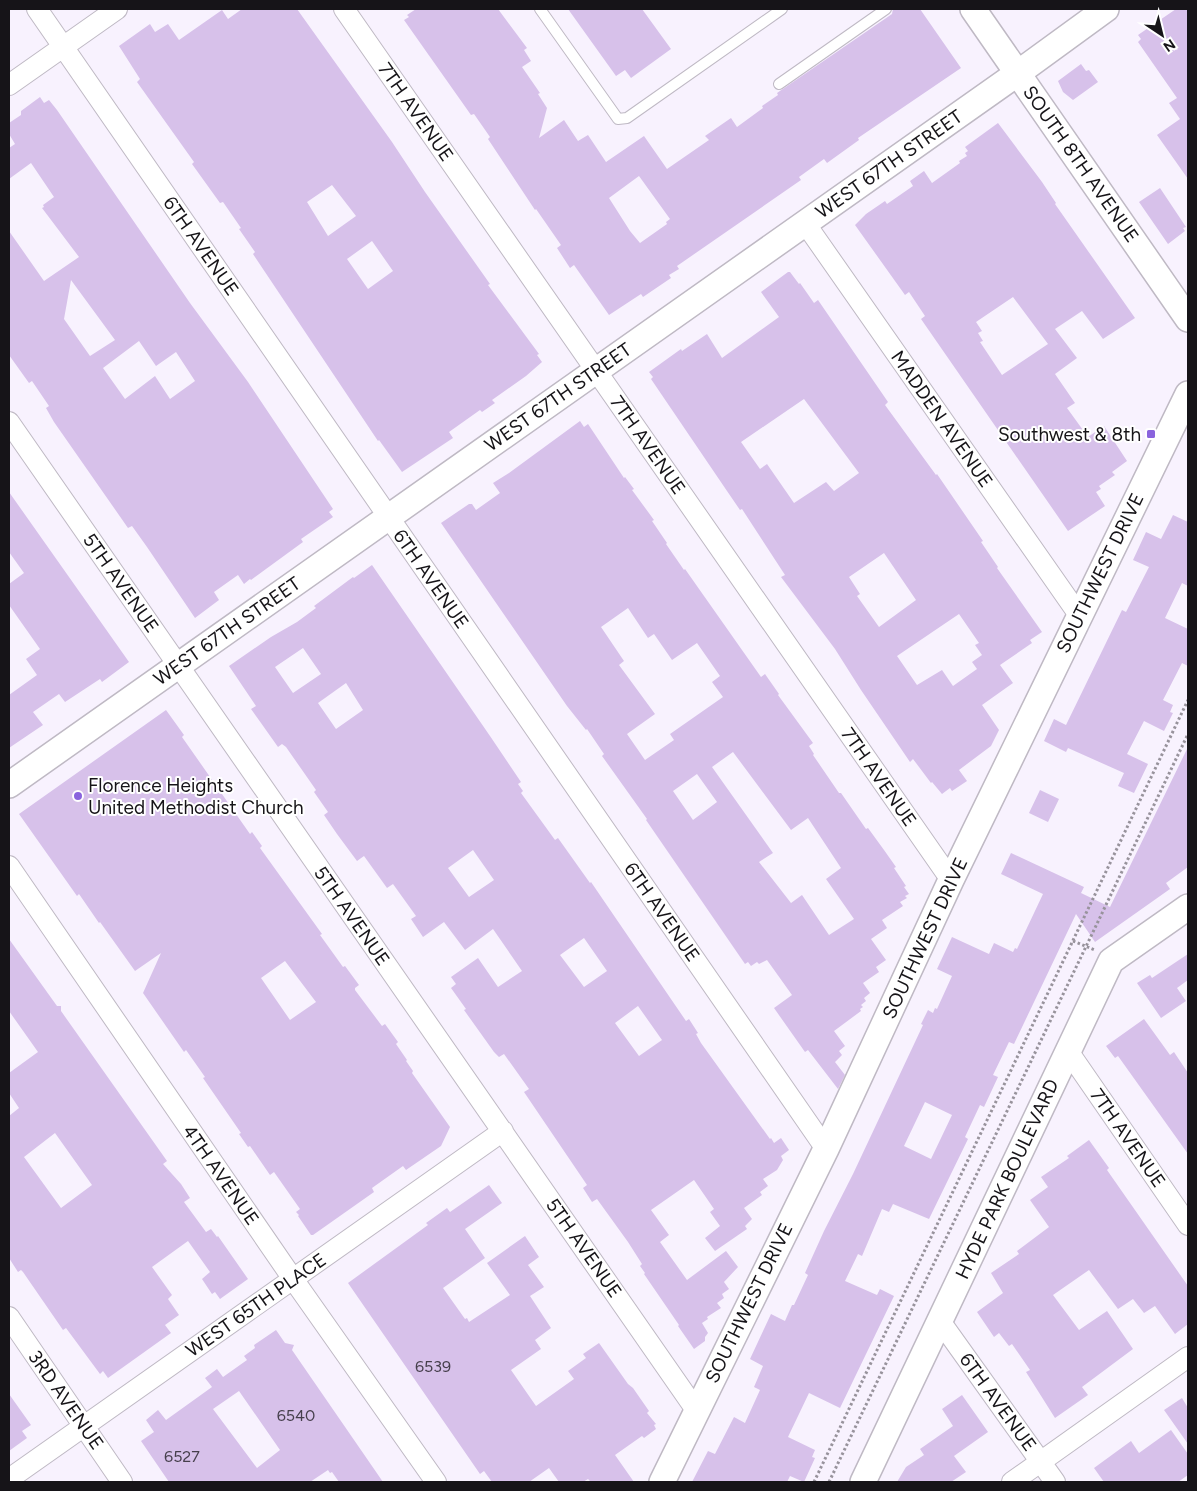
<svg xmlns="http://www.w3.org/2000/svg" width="1197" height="1491" font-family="Figtree,sans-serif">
	<rect width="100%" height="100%" fill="#f8f2fe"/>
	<path fill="#d7c1ea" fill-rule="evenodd" d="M242,9h55l95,133 33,50 65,92 -2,1 51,69 -2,1 5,7 -16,14 -34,24 3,3 -13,9 -2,-2 -31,22 4,6 -51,34 -23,-32 -1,1 -113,-169 -12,-18 2,-2 -16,-23 2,-1 -18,-26 -3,1 -28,-39 2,-2 -57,-80 3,-3 -21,-33 31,-22 5,8 13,-8 11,16 43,-30 6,9zM332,185l24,31 -28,20 -21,-34zM372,241l21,30 -25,18 -21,-30z
		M416,9h82l29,39 -3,2 7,11 -9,6 18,26 -2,1 9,14 -8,30 25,-18 14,21 10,-6 18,27 38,-26 23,33 42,-29 -4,-4 26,-18 6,9 26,-19 -1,-2 16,-11 -1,-2 115,-79 1,-5h27l41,59 -103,70 1,2 -32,23 -3,-4 -25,18 2,3 -124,86 2,3 -10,6 2,3 -28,19 -2,-3 -32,21 -35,-50 -4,3 -13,-20 4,-3 -25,-36 -1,1 -47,-71 2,-2 -16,-23 -3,1 -67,-95 5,-3 -2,-2zM639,176l31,43 -4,3 1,2 -27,19 -10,-12 -21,-33z
		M568,9h74l29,40 -40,29 -6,-8 -9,6z
		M1176,9h12v170l-31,-44 23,-16 -11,-16 8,-5 -39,-56 3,-3 -3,-4z
		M1081,64l5,7 3,-1 9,12 -25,18 -10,-8 -5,-11z
		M40,97l4,6 5,-3 8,10 133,193 58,79 85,127 -4,3 4,5 -32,22 2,3 -52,38 -1,-1 -6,5 -6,-9 -24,17 5,8 -24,18 -48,-71 -15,-21 -4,2 -74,-106 -8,-14 3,-2 -17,-25 -3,2 -20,-28v-124l35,50 35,-24 -37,-49 2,-1 -1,-2 11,-8 -23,-34 -22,16v-31l6,-4 -6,-10v-11l12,-8v-4zM71,280l44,60 -25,16 -26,-37zM139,341l17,25 20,-14 19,29 -25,18 -15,-23 -30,23 -22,-31z
		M998,123l44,59 14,21 -1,1 80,114 -32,21 -21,-28 -27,18 22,29 -22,16 20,29 -8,5 21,29 16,-11 23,35 -15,11 3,3 -16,11 2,3 -5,3 9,14 -37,25 -147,-212 4,-3 -16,-24 -4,3 -50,-70 11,-11 19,-13 2,3 26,-18 -3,-5 14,-10 8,12 28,-20 -1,-2 8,-5 -2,-3 3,-2 -3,-4zM1013,297l35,47 -46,31 -22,-33 3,-1 -5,-8 4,-2 -6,-9z
		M1160,188l26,39 -3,1 2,3 -17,13 -29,-42z
		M788,272h2l9,12 1,-1 14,20 4,-3 70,102 -3,3 51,70 1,-1 46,67 -2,1 17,25 -1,1 45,64 -12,8 2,3 -32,22 13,18 -31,22 17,25 -8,16 -32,24 8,11 -15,10 -2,-3 -8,6 -10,-12 -1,1 -18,-24 -3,3 -49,-72 -26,-41 -54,-72 4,-2 -43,-66 -2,1 -13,-19 -76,-112 2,-2 -4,-5 32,-23 1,2 25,-17 15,24 57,-41 -18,-25zM804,399l55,74 -25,18 -8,-9 -32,21 -27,-39 -7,5 -19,-27zM884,553l32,47 -37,27 -22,-31 3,-2 -11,-17zM959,614l20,29 -4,2 7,10 -10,7 5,7 -24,17 -11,-16 -25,15 -20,-29z
		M580,421l4,6 4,-3 36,54 1,-1 9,12 -2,1 22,30 -2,1 15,22 -1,1 18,26 1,-1 76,108 4,-3 14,20 -1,1 35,48 -4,3 5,8 -1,1 26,38h2l25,36 2,-1 16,22 12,17 -2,1 12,18 -2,1 5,7 -4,2 2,2 -7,4 3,4 -21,14 5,8 -16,11 15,21 -10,7 3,5 -16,11 7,10 -6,5 2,3 -5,4 2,2 -3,2 1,2 -27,20 11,15 -6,5 3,4 -7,7 10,13 -7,14 -30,-39 -3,2 -31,-44 18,-13 -25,-35 -8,4 -2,-2 -6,4 -3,-4 -3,2 -99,-144 1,-1 -45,-63 2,-2 -17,-25 -1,1 -19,-24 -126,-183 28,-19h3l4,6 24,-17 -7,-10 16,-10zM628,608l20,30 6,-4 18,26 25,-17 23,33 -8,6 11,15 -53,37 4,6 -29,20 -18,-26 28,-20 -36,-49 5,-4 -23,-34zM733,752l58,78 17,-12 33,50 -15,11 28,40 -25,16 -27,-40 -11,8 -32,-41 14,-9 -61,-86zM697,774l20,28 -24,18 -20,-29z
		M9,492l120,170 -27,20 -2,-3 -35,23 -6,-8 -26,18 10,13 -34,23v-53l28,-20 -11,-16 14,-10 -31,-44v-21l15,-11 -15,-21z
		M1173,515l15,7v64l-6,-3 -17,35 23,11v37l-6,-3 -19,37 10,5 -3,7 3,1 -9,18 -20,-10 -17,33 21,10 -14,29 -16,-7 6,-13 -56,-25 -2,4 -22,-11 10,-22 12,6 56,-115 4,2 23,-45 -16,-7 13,-28 15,7z
		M372,565l118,171 31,46 -3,2 5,7 -2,2 34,47 3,-2 32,45 1,-1 95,139 3,-2 9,14 -2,1 5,9 69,96 1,-1 3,5 7,-5 8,12 -8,6 2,4 -6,10 -14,9 5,7 -8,6 2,3 -18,13 8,11 -7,7 2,3 -32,22 -10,-13 15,-12 -10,-14 4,-3 -20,-29 -43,30 18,25 -9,7 27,38 39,-29 12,16 -14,15 5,7 -7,5 2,4 -7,5 4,5 -14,9 1,2 -6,4 6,10 -3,4v4l-11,8 -16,-23 1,-1 -35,-51 1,-1 -5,-7 2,-2 -14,-22 -31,-43 -5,3 -9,-14 4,-3 -63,-93 5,-3 -25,-35 -5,3 -5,-5 -30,-42 2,-1 -15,-21 5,-4 -5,-7 27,-19 20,29 24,-16 -29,-42 -28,21 -21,-28 -21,15 -12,-18 5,-3 -23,-32 -6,4 -23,-32 -7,5 -20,-27 -13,-19 4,-3 -14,-20 2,-2 -30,-43 -4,-3 -4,3 -17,-24 -10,-14 5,-3 -27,-40 42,-29 26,-15 19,-14 -2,-2 39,-29 1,1zM303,648l18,26 -28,19 -18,-26zM346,683l17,27 -27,19 -18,-26zM473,850l21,30 -25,17 -21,-29zM584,938l23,33 -23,16 -24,-32zM638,1006l24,34 -23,16 -24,-33z
		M166,710l18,25 -2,2 68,97 2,-2 10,14 -2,2 62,86 -2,1 23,32 2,-1 14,19 -4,3v2l27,36 3,-2 13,18 -2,2 11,16 -1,1 7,10 -1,2 38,54 -9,19 -35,24 -3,-4 -31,22 2,4 -61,43h-2l-13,-19 1,-1 -3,-3 4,-3 -26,-37 -4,3 -20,-29 -2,1 -9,-13 2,-1 -38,-55 2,-1 -19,-27 -2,2 -41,-59 18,-40 -26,18 -35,-49 -1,1 -20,-29 -2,2 -58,-82zM285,961l31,41 -26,18 -29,-42z
		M1188,747v120l-22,16 4,6 -75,53 -19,-28 -62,130 -5,-2 -16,33 5,2 -14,30 -4,-2 -15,32 3,2 -39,80 -36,-15 -4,8 -7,-3 -20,47 -4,-2 -13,27 32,14 3,-6 14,7 -54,112 -31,-15 -21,44 27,13 -3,7 3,1 -11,24 -14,-6 -3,6h-95l16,-31 7,3 19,-37 11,6 15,-33 -6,-3 9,-21 -13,-7 21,-45 14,7 7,-16h2l14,-30 -3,-2 19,-42 29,-57 70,-149 -2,-1 7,-14 5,3 2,-5 2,1 15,-33 -15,-7 15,-32 37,17 5,-11 19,9 2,-4 2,1 26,-55 -42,-20 10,-21 73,34 -3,6 29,14zM925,1102l27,13 -21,44 -27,-13z
		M1040,790l19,9 -11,23 -19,-9z
		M9,939l48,67h4v5l106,150 -4,3 18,20 9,14 -6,4 22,30 5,-3 6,8 1,-1 30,43 -28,20 -5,-7 -3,2 -10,-15 8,-7 -22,-31 -36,26 20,28 -4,4 11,16 -14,10 6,8 -63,45 -5,-7 -3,3 -34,-46 -3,2 -40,-58 -2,-2 -3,2 -9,-14v-142l10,-8 -10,-15v-20l29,-21 -29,-41zM55,1133l37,52 -31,23 -37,-51z
		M1188,954v26l-11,8 9,13 -25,17 -24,-35 13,-8 2,3z
		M1144,1019l26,36 4,-3 14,21v81l-70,-98 -3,2 -9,-12z
		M1089,1140l20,28 -2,2 81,116v38l-13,10 -20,-28 -11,7 -11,-14 -15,10 -29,-39 -36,25 26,35 28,-19 26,38 -51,38 6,8 -33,23 -29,-46 4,-2 -18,-26 -3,2 -10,-13 -5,4 -17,-25 26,-19 -12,-20 28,-19 -2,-3 32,-24 -19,-27 18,-13 -7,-10 28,-19 -2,-2z
		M489,1185l13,18 -37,26 20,29 -42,30 22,31 2,-1 2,4 41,-27 -23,-32 38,-27 14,21 -11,8 16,22 -14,9 21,32 -16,12 6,9 -30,21 25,36 38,-27 -6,-8 18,-13 -3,-4 16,-11 29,41 5,4 16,23 -2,2 9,11 -2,1 2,4 -12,9 -2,-2 -27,19 19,27h-43l-3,-3 -5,3h-24l-10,-14 -20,14h-37l-8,-11 -4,3 -132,-191 80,-58 -2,-2 21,-15 3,4z
		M276,1330l9,13 9,2 -2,5 91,132h-44l-7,-10 -2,1 -2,-3 -18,12h-141l-28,-41 13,-9 -8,-12 12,-10 8,10 46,-33 -7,-9 12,-9 6,8 24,-17 -3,-4 11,-8 -1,-3zM239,1391l41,59 -23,18 -44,-59z
		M9,1394l22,31 -9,6 5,7 -18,13z
		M962,1395l26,37 -34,24 12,16 -15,10h-54l9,-15 18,-12 -4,-6 33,-23 -11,-17z
		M1182,1398l6,10v36l-24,-34z
		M1171,1430l17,24v21l-10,7h-74l-10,-14 37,-27 8,12z"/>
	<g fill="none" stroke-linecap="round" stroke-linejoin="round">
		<defs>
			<path id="service" d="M540,9l78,110 9,-1 155,-109
				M779,84l107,-75"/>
			<path id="minor" d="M37,9l789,1140
				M344,9l607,871
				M9,85l108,-76
				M805,223l274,392
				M9,422l687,988
				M9,866l284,413 143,203
				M1068,1051l120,174
				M9,1317l113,165
				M940,1321l115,161
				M9,1479l494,-348
				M1012,1482l176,-125"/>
			<path id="tertiary" d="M973,9l215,310
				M9,785l1009,-712 88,-64
				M662,1482l164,-333 125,-269 237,-486
				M863,1482l248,-521 77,-54"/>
		</defs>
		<use href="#service" stroke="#bfb9c4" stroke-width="12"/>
		<use href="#minor" stroke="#bfb9c4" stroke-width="22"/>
		<use href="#tertiary" stroke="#bfb9c4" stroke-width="28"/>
		<path stroke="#98939c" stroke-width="3" stroke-dasharray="2.5 2.5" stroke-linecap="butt" d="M1073,941l22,9
			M814,1482l374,-782
			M829,1482l359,-748"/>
		<use href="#service" stroke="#fff" stroke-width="10"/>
		<use href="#minor" stroke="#fff" stroke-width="20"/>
		<use href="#tertiary" stroke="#fff" stroke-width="25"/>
	</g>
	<g fill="#8a63dd" stroke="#fff" stroke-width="2">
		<rect x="1146" y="429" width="10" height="10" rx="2.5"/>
		<circle cx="78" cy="796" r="5"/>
	</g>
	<g text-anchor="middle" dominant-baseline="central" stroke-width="4" stroke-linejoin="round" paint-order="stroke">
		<g font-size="16" fill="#463f4c">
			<text x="433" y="1366">6539</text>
			<text x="296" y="1415">6540</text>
			<text x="182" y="1456">6527</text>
		</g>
		<g font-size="19" fill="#161418" stroke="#fff">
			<text transform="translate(416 112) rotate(55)">7TH AVENUE</text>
			<text transform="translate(889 164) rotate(-35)">WEST 67TH STREET</text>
			<text transform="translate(1081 164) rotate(55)">SOUTH 8TH AVENUE</text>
			<text transform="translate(201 246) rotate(55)">6TH AVENUE</text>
			<text transform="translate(558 397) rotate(-35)">WEST 67TH STREET</text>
			<text transform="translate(942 419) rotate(55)">MADDEN AVENUE</text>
			<text transform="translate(648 445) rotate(55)">7TH AVENUE</text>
			<text transform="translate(1100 573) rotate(-64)">SOUTHWEST DRIVE</text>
			<text transform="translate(431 579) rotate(55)">6TH AVENUE</text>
			<text transform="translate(121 583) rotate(55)">5TH AVENUE</text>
			<text transform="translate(227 631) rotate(-35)">WEST 67TH STREET</text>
			<text transform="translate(879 777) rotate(55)">7TH AVENUE</text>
			<text transform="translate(662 912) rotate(55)">6TH AVENUE</text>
			<text transform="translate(352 916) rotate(55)">5TH AVENUE</text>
			<text transform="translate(925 938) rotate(-65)">SOUTHWEST DRIVE</text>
			<text transform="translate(1128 1138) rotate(55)">7TH AVENUE</text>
			<text transform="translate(221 1175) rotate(55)">4TH AVENUE</text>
			<text transform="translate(1007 1179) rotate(-65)">HYDE PARK BOULEVARD</text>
			<text transform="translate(584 1248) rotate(55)">5TH AVENUE</text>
			<text transform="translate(749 1303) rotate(-64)">SOUTHWEST DRIVE</text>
			<text transform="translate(256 1305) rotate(-35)">WEST 65TH PLACE</text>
			<text transform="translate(66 1400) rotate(55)">3RD AVENUE</text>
			<text transform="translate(998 1402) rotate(54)">6TH AVENUE</text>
		</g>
		<g font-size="19" fill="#161418" stroke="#fff" text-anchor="end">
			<text x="1141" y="434">Southwest &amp; 8th</text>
			<text x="88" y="785" text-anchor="start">Florence Heights<tspan x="88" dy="22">United Methodist Church</tspan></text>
		</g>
	</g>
	<rect width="1197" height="1491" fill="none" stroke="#161418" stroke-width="20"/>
	<g transform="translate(1162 35) rotate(145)" stroke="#ffffff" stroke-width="4" paint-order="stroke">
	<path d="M0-4L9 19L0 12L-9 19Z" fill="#161418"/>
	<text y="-8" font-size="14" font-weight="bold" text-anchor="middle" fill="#161418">N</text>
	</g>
</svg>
